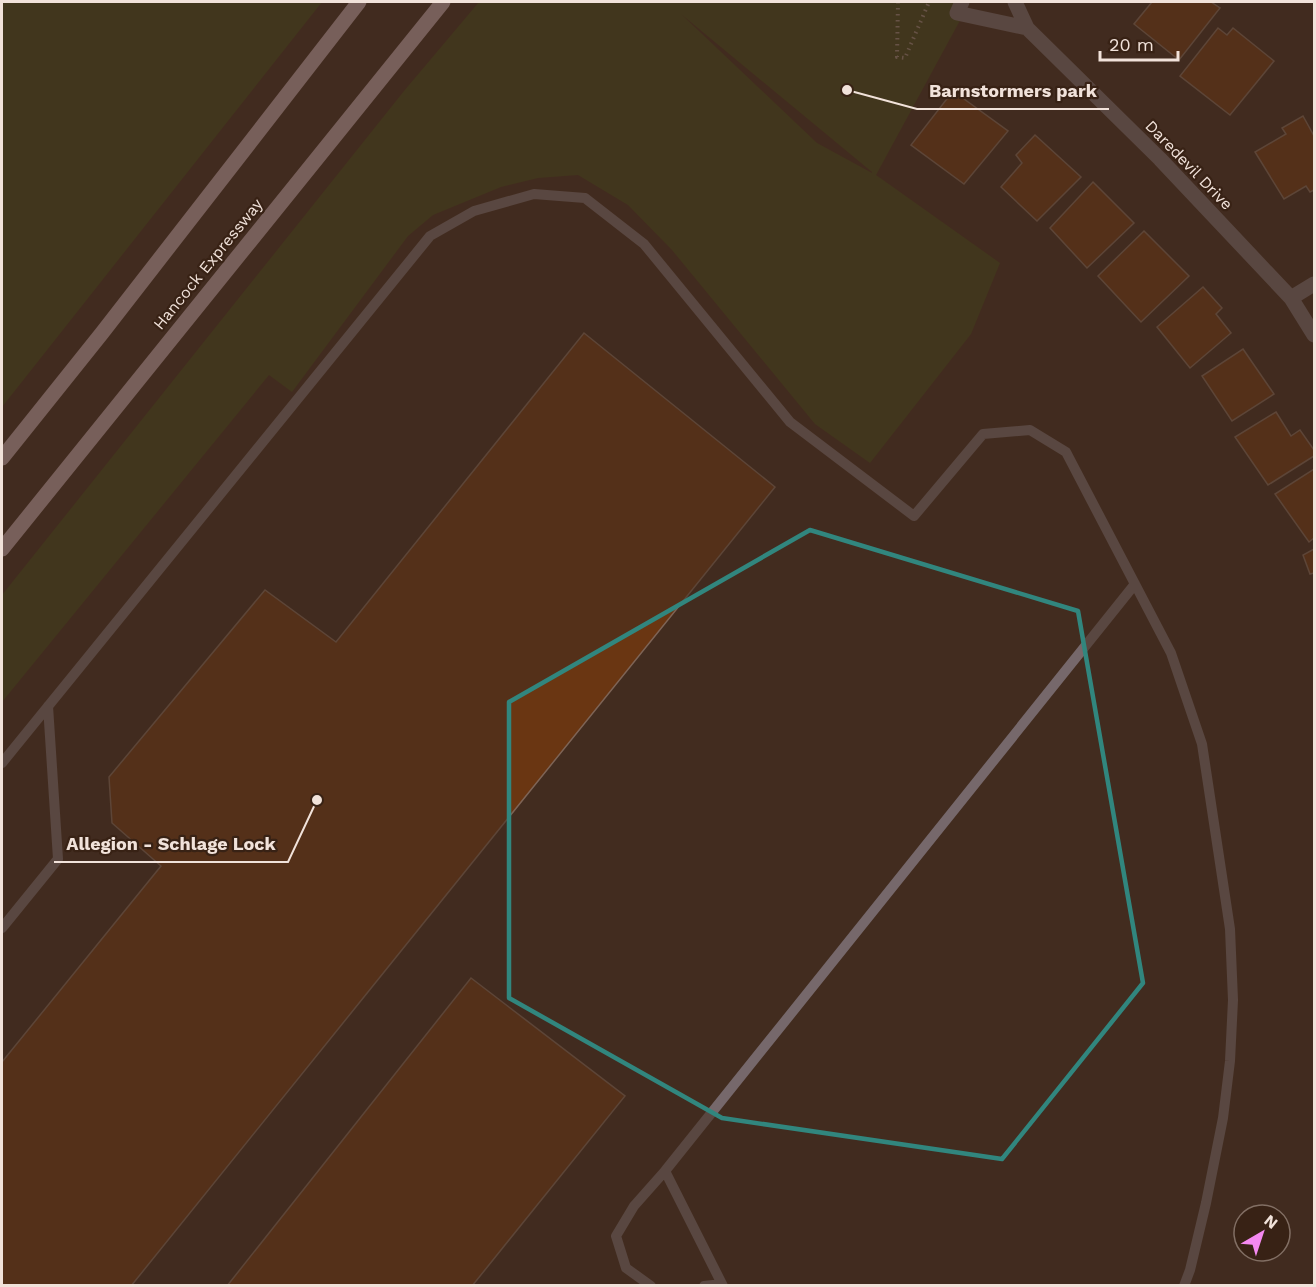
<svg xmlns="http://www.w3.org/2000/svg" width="1316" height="1287" font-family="'Work Sans',sans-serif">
	<rect width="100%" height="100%" fill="#422c1f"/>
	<path fill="#42431b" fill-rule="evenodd" d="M2,2h320l-320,405z
		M479,2h491l-94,173 124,88 -29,71 -101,129 -55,-39 -143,-174 -44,-45 -50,-30 -40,3 -37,9 -68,28 -25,21 -116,156 -23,-17 -267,327v-107l402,-504zM681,14l191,158v1l-55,-30z"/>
	<path fill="#6a3612" stroke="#7e6456" stroke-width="1.5" d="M1152,2h59l9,6 -41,52 -45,-36z
		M1218,28l9,7 6,-7 41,33 -44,54 -50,-39z
		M953,91l55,40 -44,53 -53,-39z
		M1303,116l11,20v54l-4,2 -4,-6 -22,13 -29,-47 31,-18 -4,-6z
		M1035,135l46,42 -44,44 -36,-34 21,-24 -6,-8z
		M1093,182l41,41 -47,45 -37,-40z
		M1144,231l45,45 -48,46 -43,-46z
		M1203,287l19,21 -6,6 15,19 -41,35 -33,-41z
		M584,333l191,154 -644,799h-129v-224l159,-196 -49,-43 -3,-46 156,-187 71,52z
		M1243,349l31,45 -42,27 -30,-45z
		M1276,412l15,24 9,-6 14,20v6l-46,29 -33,-48z
		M1314,469v69l-5,4 -34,-48z
		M1314,549v24l-4,1 -7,-19z
		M471,978l154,118 -153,190h-245z"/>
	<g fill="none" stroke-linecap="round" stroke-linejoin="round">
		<path stroke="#938176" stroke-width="4" stroke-dasharray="1.5 4.5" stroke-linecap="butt" d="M898,2l-1,55 8,1 24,-56"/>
		<path stroke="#76686b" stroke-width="10" d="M2,763l428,-527 44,-25 60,-17 51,4 59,46 146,178 124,94 69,-82 47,-4 36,22 105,201 31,91 28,185 3,71 -3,61 -7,57 -17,85 -16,67 -6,16
			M2,928l56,-69 -10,-153
			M665,1171l58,115
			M651,1286l-25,-18 -10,-32 18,-30 31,-35 470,-587
			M704,1286l18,-2"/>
		<path stroke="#76686b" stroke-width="15" d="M962,2l-5,11 70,15
			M1015,2l12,26 133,131 131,139 23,37
			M1291,298l23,-14"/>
		<path stroke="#b99da3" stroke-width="15" d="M2,458l100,-125 257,-331
			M2,549l441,-547"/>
	</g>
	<path d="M0 0H1316V1287H0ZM810,530l268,81 65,372 -141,176 -280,-41 -213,-120v-296z" fill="#422c1f" fill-opacity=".55" fill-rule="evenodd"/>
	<path fill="none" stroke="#31867e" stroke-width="4.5" stroke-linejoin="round" d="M810,530l268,81 65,372 -141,176 -280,-41 -213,-120v-296z"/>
	<g text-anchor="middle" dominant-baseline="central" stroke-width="4.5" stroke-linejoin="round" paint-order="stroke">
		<g font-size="16" fill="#f1e2da" stroke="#382215">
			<text transform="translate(1189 165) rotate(46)">Daredevil Drive</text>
			<text transform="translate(208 264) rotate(-51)">Hancock Expressway</text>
		</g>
	</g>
	<path fill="none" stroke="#f1e2da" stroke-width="2" d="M847 90L917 109H1109M317 800L288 862H54"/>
	<g fill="#f1e2da" stroke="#382215" stroke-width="2">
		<circle cx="847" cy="90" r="6"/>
		<circle cx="317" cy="800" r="6"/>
	</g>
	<g font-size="18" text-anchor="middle" font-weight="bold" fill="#f1e2da" stroke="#382215" stroke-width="4.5" stroke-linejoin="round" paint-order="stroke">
		<text x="1013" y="97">Barnstormers park</text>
		<text x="171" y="850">Allegion - Schlage Lock</text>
	</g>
	<rect width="1316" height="1287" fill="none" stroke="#f1e2da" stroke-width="6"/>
	<g transform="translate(1262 1233) rotate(39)"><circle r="28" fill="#382215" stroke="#826f64" stroke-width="1.5"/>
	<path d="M0-4.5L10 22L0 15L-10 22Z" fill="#f489f0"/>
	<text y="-9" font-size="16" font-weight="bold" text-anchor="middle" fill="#f1e2da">N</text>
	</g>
	<path d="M1100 51v9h78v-9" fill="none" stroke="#f1e2da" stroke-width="3"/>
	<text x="1109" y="51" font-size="18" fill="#f1e2da" stroke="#382215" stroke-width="4.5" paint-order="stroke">20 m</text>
</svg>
